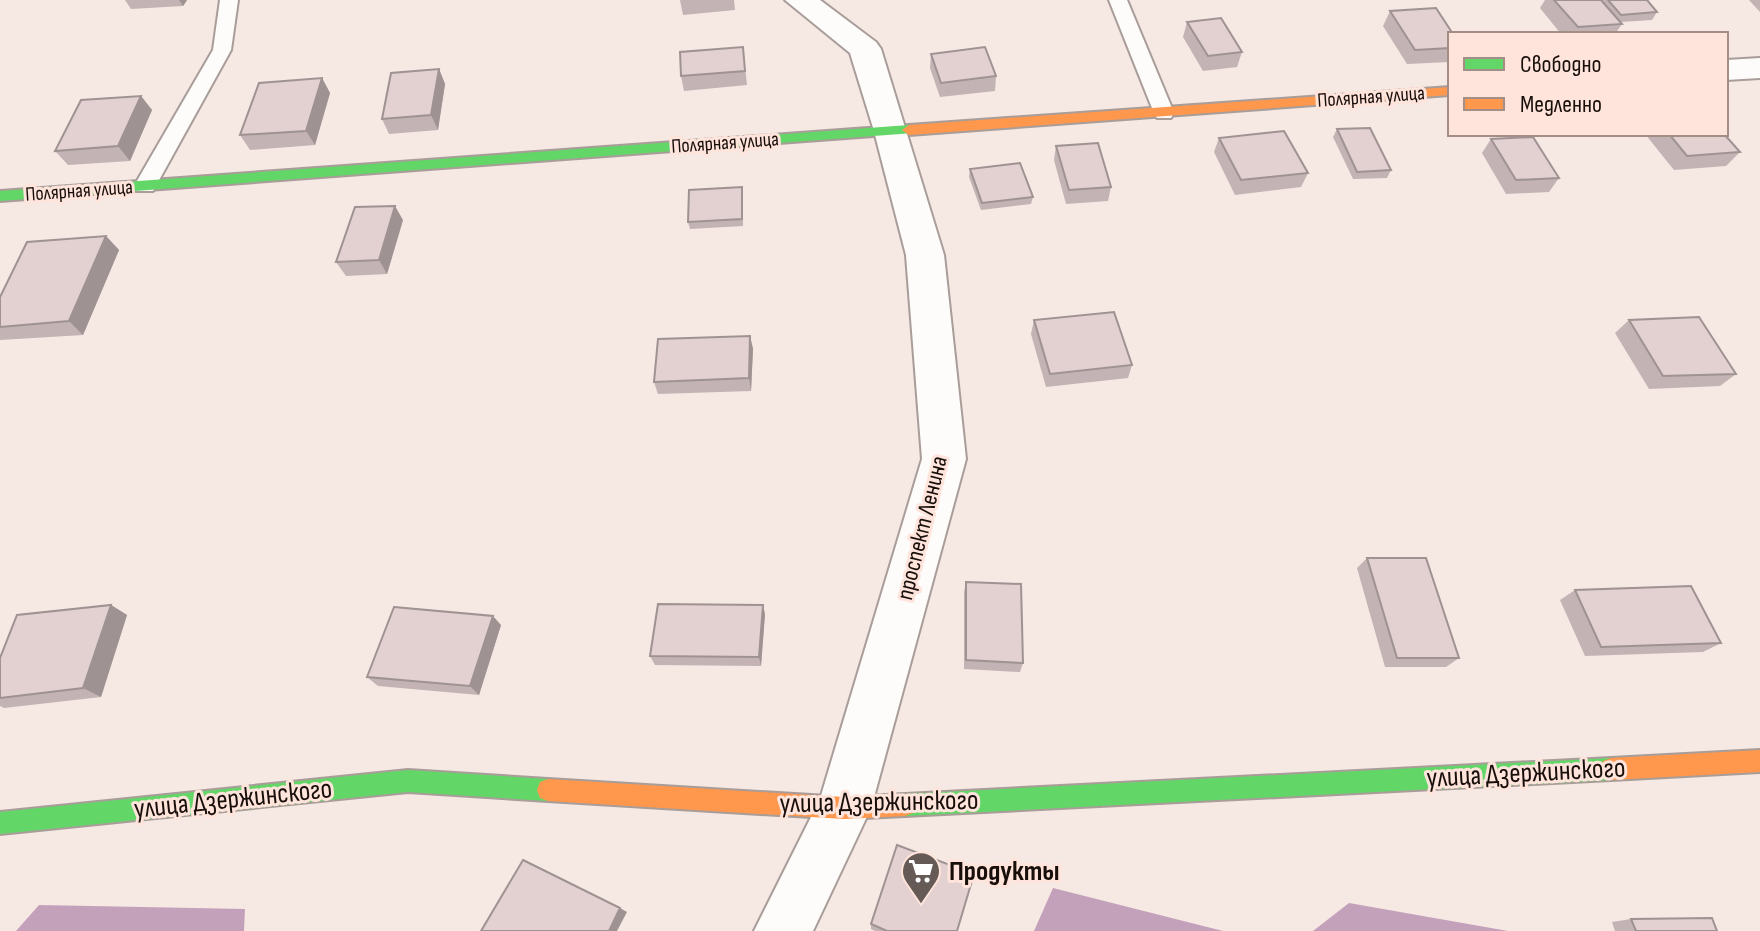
<svg xmlns="http://www.w3.org/2000/svg" width="1760" height="931" font-family="'Sofia Sans Condensed',sans-serif">
	<rect width="100%" height="100%" fill="#f6e8e3"/>
	<path fill="#c4a1ba" d="M1053,888l170,43h-189z
		M1349,903l159,28h-195z
		M39,905l206,4 -1,22h-228z"/>
	<g fill="none" stroke-linecap="round" stroke-linejoin="round">
		<defs>
			<path id="lane" d="M220,0h18l-7,50 -78,141h-16l-3,-5 79,-136z
				M1109,0h18l47,113 -3,5h-14l-3,-5z"/>
			<path id="street" d="M785,0h35l56,42 5,7 63,206 22,204 -95,349 -58,123h-59l66,-132 102,-340 -16,-204 -32,-124 -24,-78z
				M1760,58v20l-34,2v-20z"/>
			<path id="fast" d="M909,125l5,2v6l-914,68v-10z
				M1611,758l8,3 3,8 -3,8 -8,3 -706,36 -8,-3 -3,-8 3,-8 8,-3z
				M408,770l140,9 8,3 3,8 -3,8 -8,3 -140,-9 -408,42v-22z"/>
			<path id="slow" d="M1450,87v8l-541,40 -7,-5 7,-5z
				M1760,750v22l-149,8 -8,-3 -3,-8 3,-8 8,-3z
				M548,779l296,18 61,-3 8,3 3,8 -3,8 -8,3 -61,3 -296,-18 -8,-3 -3,-8 3,-8z"/>
		</defs>
		<use href="#lane" stroke="#a89d99" stroke-width="4"/>
		<use href="#street" stroke="#a89d99" stroke-width="4"/>
		<use href="#fast" stroke="#a89d99" stroke-width="4"/>
		<use href="#slow" stroke="#a89d99" stroke-width="4"/>
		<use href="#lane" fill="#fefcfb" fill-rule="evenodd"/>
		<use href="#street" fill="#fefcfb" fill-rule="evenodd"/>
		<use href="#fast" fill="#63d668" fill-rule="evenodd"/>
		<use href="#slow" fill="#ff974d" fill-rule="evenodd"/>
	</g>
	<path fill="#c3b3b4" d="M125,0h62l-4,6 -52,3z
		M680,0h54l1,10 -52,5z
		M1545,0h102l10,12 -5,8 -31,2 1,2 -7,10h-54l-21,-26z
		M1749,0h11v12z
		M1390,11l60,23v28l-43,2 -24,-38z
		M1187,22l55,30 -5,15 -34,4 -20,-34z
		M743,47l4,38 -63,6 -3,-15z
		M931,54l65,22 -1,15 -55,6 -10,-29z
		M439,69l6,15 -7,46 -49,4 -7,-15z
		M322,78l8,15 -15,52 -65,5 -10,-15z
		M141,96l11,14 -22,51 -62,4 -13,-14z
		M1337,129l54,41 -4,8 -34,1 -20,-42z
		M1645,134h79l16,18 -14,14 -52,4z
		M1219,138l89,35 -7,14 -66,8 -21,-43z
		M1491,139l68,39 -10,14 -43,2 -24,-41z
		M1056,146l55,41 -3,14 -42,3 -12,-44z
		M970,169l63,28 -2,7 -50,6 -12,-33z
		M743,194v32l-53,3 -2,-7z
		M403,220l-16,54 -41,2 -10,-14z
		M106,236l13,14 -36,85 -83,5v-43z
		M1034,320l98,45 -4,13 -82,9 -15,-53z
		M1629,320l107,54 -16,12 -71,3 -34,-56z
		M750,336l3,13 -2,42 -93,3 -4,-12z
		M1367,558l92,100 -13,9h-61l-28,-99z
		M966,582l57,81 -3,9 -56,-3v-77z
		M1575,590l146,53 -18,9 -118,4 -25,-56z
		M111,605l16,10 -26,82 -97,11 -4,-2v-48z
		M765,614l-4,52 -106,-1 -5,-9z
		M501,625l-22,70 -101,-9 -11,-9z
		M1631,919l86,12h-102l-3,-9z
		M871,924l86,7h-82l-4,-2z"/>
	<path fill="#9f9292" d="M179,0h8l-4,6z
		M439,69l6,15 -7,46 -7,-15z
		M322,78l8,15 -15,52 -9,-14z
		M141,96l11,14 -22,51 -12,-15z
		M395,206l8,14 -16,54 -8,-14z
		M106,236l13,14 -36,85 -14,-14z
		M750,336l3,13 -2,42 -2,-13z
		M111,605l16,10 -26,82 -18,-9z
		M763,605l2,9 -4,52 -2,-9z
		M493,616l8,9 -22,70 -9,-9z
		M620,908l7,4 -10,19h-8z"/>
	<path fill="#e3d0d1" stroke="#9f9292" stroke-width="2" d="M1554,0h47l21,24 -44,3z
		M1608,0h39l10,12 -36,3z
		M1436,8l17,26h-3v14l-35,2 -25,-39z
		M1221,18l21,34 -34,4 -21,-34z
		M743,47l2,24 -64,5 -1,-24z
		M985,47l11,29 -55,7 -10,-29z
		M439,69l-8,46 -49,4 9,-46z
		M322,78l-16,53 -66,4 19,-52z
		M141,96l-23,50 -63,5 26,-51z
		M1370,128l21,42 -34,2 -20,-43z
		M1284,131l24,42 -67,7 -22,-42z
		M1669,134h55l16,18 -53,4z
		M1533,137l26,41 -43,2 -25,-41z
		M1098,143l13,44 -42,3 -13,-44z
		M1020,163l13,34 -51,6 -12,-34z
		M742,187v32l-54,3 1,-32z
		M395,206l-16,54 -43,2 19,-55z
		M106,236l-37,85 -69,6v-30l27,-55z
		M1114,312l18,53 -82,9 -16,-54z
		M1699,317l37,57 -73,2 -34,-56z
		M750,336l-1,42 -95,4 4,-43z
		M1367,558h59l33,100h-62z
		M966,582l55,2 2,79 -57,-3z
		M1691,586l30,57 -120,4 -26,-57z
		M658,604l105,1 -4,52 -109,-1z
		M111,605l-28,83 -83,10v-40l17,-43z
		M394,607l99,9 -23,70 -103,-9z
		M897,845l77,29 -17,57h-70l-16,-7z
		M523,860l97,48 -11,23h-128z
		M1712,918l5,13h-81l-5,-12z"/>
	<defs>
		<symbol id="supermarket-pin" viewBox="-11 -11 22 30"><path d="M0 17L-7.5 6A9.5 9.5 0 1 1 7.5 6Z" fill="#665a56" stroke="#fee4db"/><path d="M-6-5.5h2.5l.6 2H6L4.5 2H-2.5L-4.4-4H-6ZM-1.5 3.2a1.3 1.3 0 1 0 .1 0ZM3 3.2a1.3 1.3 0 1 0 .1 0Z" fill="#fff"/></symbol>
	</defs>
	<g fill-rule="evenodd">
		<use href="#supermarket-pin" x="899" y="849" width="44" height="60"/>
	</g>
	<g text-anchor="middle" dominant-baseline="central" stroke-width="6" stroke-linejoin="round" paint-order="stroke">
		<g font-size="20" fill="#180e0a" stroke="#fee4db">
			<text transform="translate(1371 97) rotate(-4)">Полярная улица</text>
			<text transform="translate(725 143) rotate(-4)">Полярная улица</text>
			<text transform="translate(79 191) rotate(-4)">Полярная улица</text>
		</g>
		<g font-size="24" fill="#180e0a" stroke="#fee4db">
			<text transform="translate(922 528) rotate(-76)">проспект Ленина</text>
		</g>
		<g font-size="28" fill="#180e0a" stroke="#fee4db">
			<text transform="translate(1526 773) rotate(-3)">улица Дзержинского</text>
			<text transform="translate(233 799) rotate(-6)">улица Дзержинского</text>
			<text transform="translate(879 802) rotate(-1)">улица Дзержинского</text>
		</g>
		<g font-size="28" font-weight="bold" fill="#180e0a" stroke="#fee4db" text-anchor="start">
			<text x="949" y="871">Продукты</text>
		</g>
	</g>
	<rect x="1448" y="32" width="280" height="104" fill="#fee4db" stroke="#a28e87" stroke-width="2"/>
	<rect x="1464" y="58" width="40" height="12" fill="#63d668" stroke="#a28e87" stroke-width="2"/>
	<text x="1520" y="72" font-size="24" fill="#180e0a">Свободно</text>
	<rect x="1464" y="98" width="40" height="12" fill="#ff974d" stroke="#a28e87" stroke-width="2"/>
	<text x="1520" y="112" font-size="24" fill="#180e0a">Медленно</text>
</svg>
